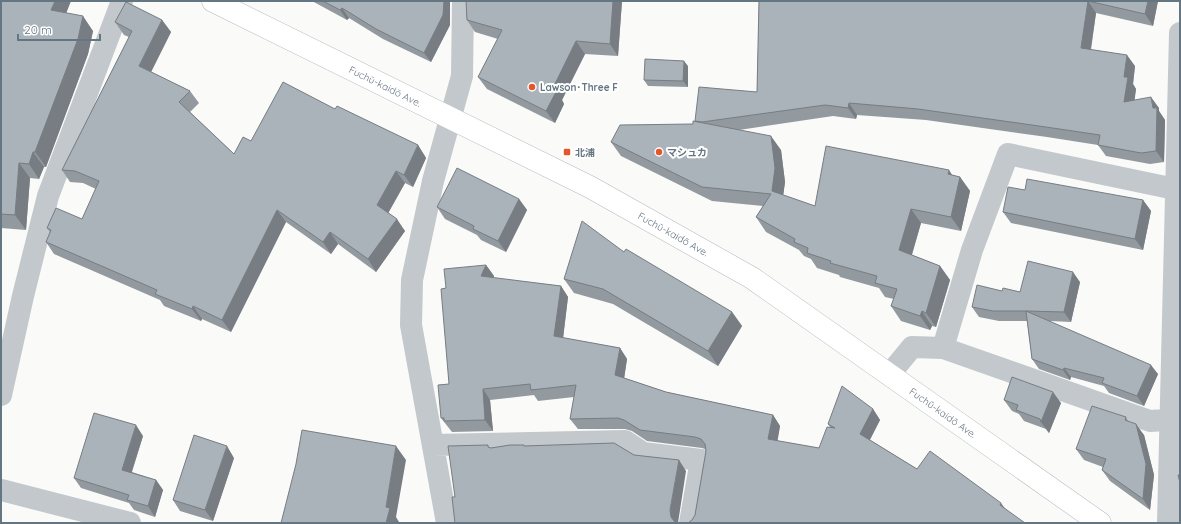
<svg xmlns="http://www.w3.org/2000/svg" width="1181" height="524" font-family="Quicksand,'Noto Sans JP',sans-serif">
	<rect width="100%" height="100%" fill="#fafaf8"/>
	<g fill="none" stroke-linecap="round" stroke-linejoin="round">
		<defs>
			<g id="primary">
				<path id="s1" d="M213,1l377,186 162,91 348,245"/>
			</g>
		</defs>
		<use href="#primary" stroke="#b5babe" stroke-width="23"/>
		<path stroke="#c3c8cc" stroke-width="22" d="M943,348l29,-98 36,-96 167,35
			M889,375l23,-28 31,1 207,73 30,-2
			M1,395l22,-99 25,-100 74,-195
			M433,445l192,-4 18,12 58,7 -11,63
			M1,490l129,33
			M447,523l-36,-198 1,-45 21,-99 29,-105 1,-75
			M1168,523l12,-490"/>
		<use href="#primary" stroke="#fff" stroke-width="22"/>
	</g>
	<path fill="#929a9f" d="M1,1l65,12 27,18 -5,23 -42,113h-2l-5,12 -9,-1 -4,52 -25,-2z
		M312,1h138v24l-19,37 -48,-23 -34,-21 -2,2z
		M466,1h156l-4,55 -33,-2 -23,46 2,4 -9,19 -68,-34 -9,-12 20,-38 -23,-7 -8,-12z
		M759,1h399l-5,25 -57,-13 -5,37 44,16 -2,18 3,5 -2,11 25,8v3l6,9 -1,42 -14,2 -44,-8 -8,-11 -51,-8 -121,-17 -69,-5 -1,4 -23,-3 -94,14 42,20 4,32 -2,13 32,11 137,-31 8,2 10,14 -9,40 -40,-8 -9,32 28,11 10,14 -14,47 -4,-1 -2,4 -29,-9 -10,-15 3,-7 -9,-2 -6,-9 -39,-11 -1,-2 -22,-7 -6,-9 -7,-3 -5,-6 -33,-18 -10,-15 7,-11 -51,-5 -91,-45 -10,-14 82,-18 2,-3 62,-29z
		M162,20l9,12 -20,40 39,19 9,12 -9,9 44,42 17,-13 84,-32 83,36 8,13 -13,29 -8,-4 -17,30 17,18 -29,41 -38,-28 -7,10 -45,-32 -55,110 -29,-13 -1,2 -37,-15 -4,-6 -106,-46 -8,-12 4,-10 -3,-4 35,-9 14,-30 -13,-6 -13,-1 -8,-12 67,-133 -5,-2 -9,-13z
		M688,66v21l-40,-1 -4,-6z
		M1025,190l118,10 8,11 -8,39 -132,-27 -8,-11z
		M519,199l8,11 -21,42 -25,-12 -4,-5 -32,-16 -8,-12z
		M624,252l108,60 10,14 -24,40 -105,-62 -39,-11 -10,-14z
		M486,265l8,11 -1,2 68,8 7,11 -5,41 57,10 7,11 -3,19 42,14 107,23 7,11 -3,15 42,7 11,-21 -2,-3 45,-15 7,11 -10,20 47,29 84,34 -309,17 3,-5 11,-64 -1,-2 -3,-1 -55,-7 -15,-10 -7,-2h-47l-8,-10 4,-22 -36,4 -4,-6 -44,5 3,31 -41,1 -11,-14 8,-34 -3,-96z
		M1080,282l-9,40 -22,-1 109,53 -14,32 -35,-13 -5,-7 -33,-9 -1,3 -31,-11 -7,-10 -5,-38h-28l-20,-4 -7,-10 30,-16 18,1z
		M1004,400l57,3 -12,30 -3,-4 -22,-8 -5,-7 -7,-3z
		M1126,417l2,4 16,14 10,40 -4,35 -40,-29 -8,-11 1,-3 -19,-7 -8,-11z
		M143,436l-11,36 24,8 7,10 -8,27 -21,-7 -5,-7 -48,-15 -7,-10z
		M234,458l-21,63 -33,-10 -7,-11z"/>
	<path fill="#777d82" d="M55,1h16l-9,23 -11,-14z
		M444,1h6v24l-19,37 -7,-9z
		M613,1h9l-4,55 -8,-12z
		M1088,1l8,12 -7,47 -8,-12z
		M1148,1h10l-5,25 -8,-12z
		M342,8l7,10 -2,2 -7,-10z
		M83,16l10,15 -5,23 -42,113 -11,-15z
		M162,20l9,12 -23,46 -9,-12z
		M576,41l9,13 -23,46 2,4 -9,19 -9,-12 6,-21z
		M1127,55l8,11 -2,18 3,5 -3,24 -9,-11v-25z
		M684,61l4,5v21l-5,-6z
		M1151,97l8,11v3l6,9 -1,42 -8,-11 -3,-43z
		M849,103l8,12 -1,4 -8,-11z
		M771,136l10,14 4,32 -3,23 -10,-14z
		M418,145l8,13 -13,29 -9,-12z
		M33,152l11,15 -5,12 -10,-15z
		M19,163l11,15 -4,52 -11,-15z
		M949,170l9,14 2,-7 10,14 -9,40 -10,-14 -3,-43z
		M396,171l9,12 -19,34 -9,-12z
		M519,199l8,11 -21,42 -8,-11z
		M1143,200l8,11 -8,39 -8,-11z
		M911,209l10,14 -12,41 -10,-14z
		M277,210l9,12 -55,110 -9,-12z
		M397,219l8,12 -29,41 -8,-13z
		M330,232l8,12 -7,10 -8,-12z
		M486,265l8,11 -5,11 -8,-11z
		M940,266l10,14 -14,47 -10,-14z
		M1073,272l7,10 -9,40 -7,-10z
		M561,286l7,11 -6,50 -8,-11z
		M193,306l9,13 -1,2 -9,-12z
		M922,311l10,15 -2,4 -10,-14z
		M732,312l10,14 -24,40 -10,-15z
		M620,348l7,11 -4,27 -8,-11z
		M1151,365l7,9 -14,32 -7,-10z
		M1064,368l7,9 -1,3 -7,-10z
		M483,389l7,11 3,31 -8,-11z
		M1053,392l8,11 -12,30 -8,-11z
		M873,409l7,11 -13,25 -7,-11z
		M773,415l7,11 -4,24 -8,-11z
		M1136,424l8,11 10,40 -4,35 -7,-11z
		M136,425l7,11 -14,44 -7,-10z
		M227,446l7,12 -21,63 -8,-11z
		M396,446l10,14 -10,57 3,5v1h-13v-16z
		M679,460l7,11 -8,52h-3l-4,-6 -1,-7z
		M156,480l7,10 -8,27 -7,-11z
		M1001,503l8,11 -9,-9z"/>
	<path fill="#aab3b9" stroke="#777d82" d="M1,1h54l-4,9 32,6 -5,23 -43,113h-2l-4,12 -10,-1 -4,52 -14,-1z
		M323,1h121l-1,14 -19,38 -48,-24 -34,-21 -2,2z
		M466,1h147l-3,43 -34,-3 -24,49 4,2 -10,19 -68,-34 24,-47 -35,-10z
		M759,1h389l-3,13 -57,-13 -7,47 46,7 -3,22h4l-4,25 27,-5 2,11h4l-1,43 -15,2 -43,-8 2,-10 -61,-9 -121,-17 -69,-6 -1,5 -23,-3 -123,17 -7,-1 4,-34 58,5z
		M126,2l36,18 -23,46 51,25 -11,11 55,52 9,-17 8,4 32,-59 52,27 2,-3 81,39 -14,30 -8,-4 -19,34 20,14 -29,40 -38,-27 -7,10 -46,-32 -55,110 -29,-14 -1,3 -37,-15 2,-4 -111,-48 5,-12 -4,-2 9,-20 26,11 17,-38 -24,-10 -13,-1 70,-139 -17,-9z
		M645,59l39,2 -1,20 -39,-1z
		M693,121l78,15 4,32 -3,23 43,15 11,-60 123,24 -1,4 12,3 -9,40 -40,-8 -12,41 41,16 -14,47 -4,-2 -2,5 -29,-10 6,-17 -22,-6 2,-7 -47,-13 1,-2 -24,-8 1,-5 -14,-6 1,-3 -39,-22 15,-23 -69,-7 -91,-45 9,-17 73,-1z
		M457,168l62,31 -21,42 -25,-12 1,-3 -37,-19z
		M1027,179l116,21 -8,39 -132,-27 5,-25 17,3z
		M582,221l42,31 2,-3 106,63 -24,39 -105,-62 -39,-10z
		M1028,261l45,11 -9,40 -38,-1 125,54 -14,31 -35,-13 2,-5 -40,-10 -1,2 -31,-11 -6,-48h-33l-21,-4 5,-22 25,6 1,-3 17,4z
		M486,265l-5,11 80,10 -7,50 66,12 -5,27 51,17 107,23 -5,24 51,9 8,-21 8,1 -7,-4 14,-38 31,23 -13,25 57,35 13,-18 71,52 -1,2 25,18h-337l4,-3 3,-5 11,-64 -1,-7 -4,-5 -6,-2 -55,-7 -16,-10 -6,-2 -48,1 6,-34 -45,5 -1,-6 -47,5 2,31 -41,1v-3h-3l-3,-33 11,-1 -8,-95 5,-1 -2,-19z
		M1012,377l41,15 -12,30 -1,-3 -24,-9 2,-5 -14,-5z
		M1092,406l34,11 -1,3 11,4 10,40 -3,35 -41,-29 4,-11 -30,-10z
		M94,413l42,12 -14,45 34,10 -8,26 -21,-6 2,-5 -55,-17z
		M302,430l94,16 -10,61 4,1 -4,15h-105l15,-59z
		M194,435l33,11 -22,64 -32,-10z
		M614,443l20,12 45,5 -9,50 1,7 3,4 3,2h-222l-3,-26h3l-7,-51 40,-1v2l3,1 19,-3h14v1z
		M1178,475h2v8z"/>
	<g fill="#e4572e" stroke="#fff" stroke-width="1.5">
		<circle cx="532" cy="87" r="4"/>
		<rect x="563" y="148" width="8" height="8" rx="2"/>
		<circle cx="659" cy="152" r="4"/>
	</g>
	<g text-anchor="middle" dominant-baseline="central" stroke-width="4" stroke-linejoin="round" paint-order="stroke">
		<g font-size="10" fill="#657683" stroke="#fff">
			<text stroke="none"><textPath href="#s1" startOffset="192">Fuchū-kaidō Ave.</textPath></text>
			<text stroke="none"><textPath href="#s1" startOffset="516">Fuchū-kaidō Ave.</textPath></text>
			<text stroke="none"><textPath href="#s1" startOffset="840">Fuchū-kaidō Ave.</textPath></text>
		</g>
		<g font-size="10" font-weight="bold" fill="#657683" stroke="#fff" text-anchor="start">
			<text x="540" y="87">Lawson･Three F</text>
			<text x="575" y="152">北浦</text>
			<text x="667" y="152">マシュカ</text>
		</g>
	</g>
	<rect width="1181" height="524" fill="none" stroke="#657683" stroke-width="4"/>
	<path d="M18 34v6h82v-6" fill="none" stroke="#657683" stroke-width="2"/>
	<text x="24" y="34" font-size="12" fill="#657683" stroke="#ffffff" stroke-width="3" paint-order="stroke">20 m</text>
</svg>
